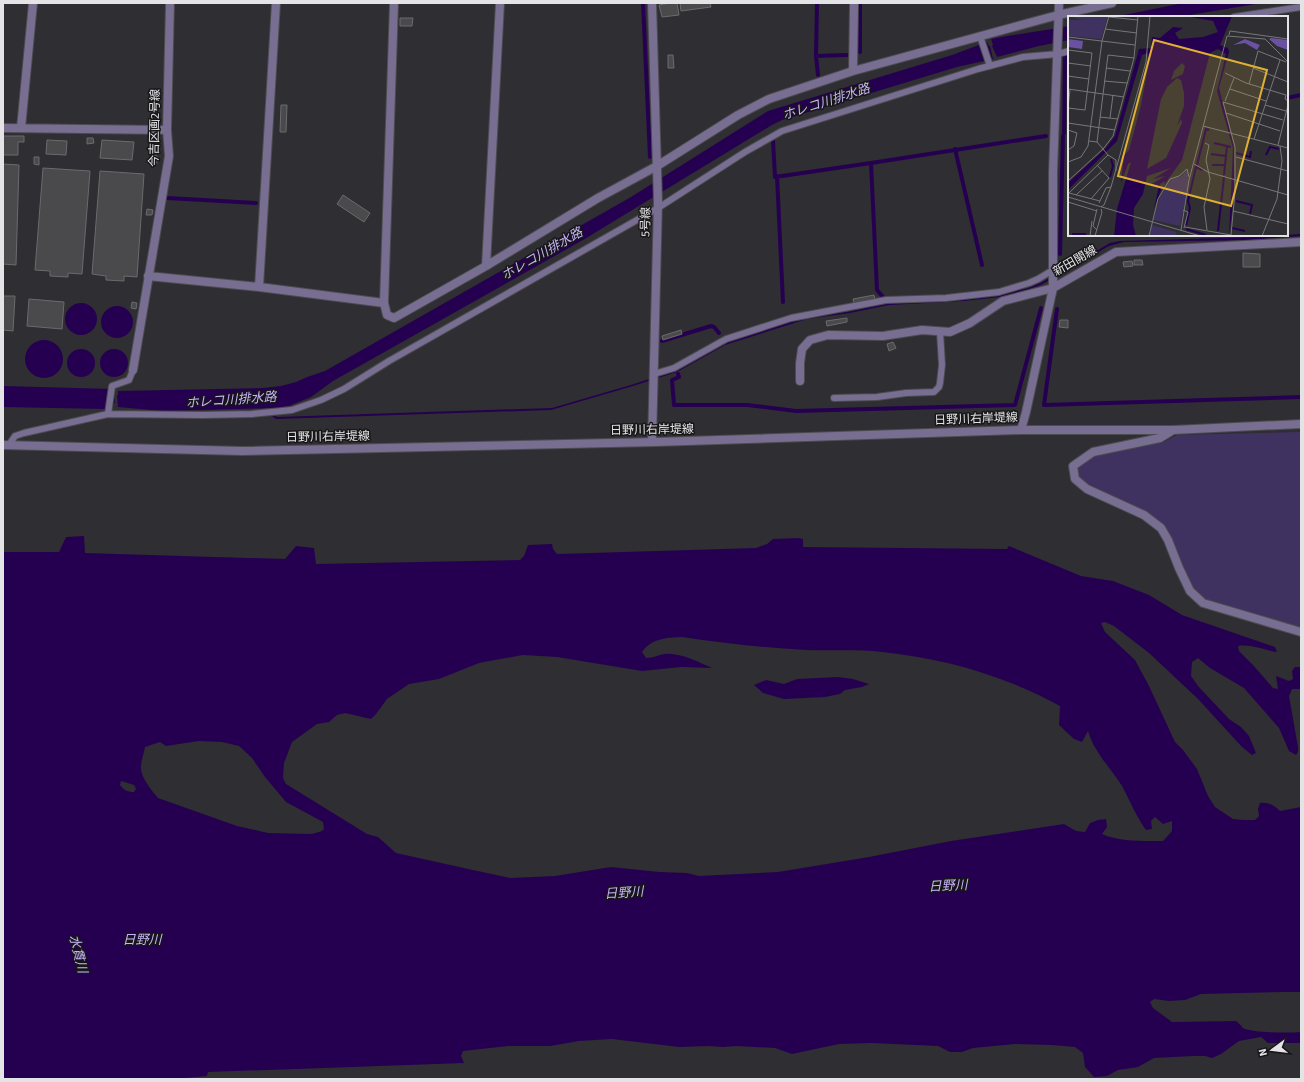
<svg xmlns="http://www.w3.org/2000/svg" width="1304" height="1082" font-family="'Source Sans 3','Noto Sans JP',sans-serif">
	<rect width="100%" height="100%" fill="#2f2e32"/>
	<path fill="#403260" d="M1301,432v196l-96,-28c-24,-18 -23,-52 -41,-75 -12,-13 -56,-30 -74,-38l-8,-6 -3,-5 -1,-6 2,-4 12,-9 62,-13 8,-1 15,-8z"/>
	<path fill="#260050" fill-rule="evenodd" d="M1183,3h79l-84,14h-64z
		M1069,26v14l-30,6 -42,11 -5,-11 1,-1 -2,-6c26,-5 52,-8 78,-13z
		M987,42l2,4h1l3,13 -36,8 -175,53 -10,5 -189,115 -250,141 -22,16 -22,9 -11,2 -116,3 -44,-4 -1,-12h1v-4l145,-3 18,-2 15,-4 11,-5 18,-6 306,-174 137,-86 184,-56z
		M1301,234v2l-52,4 -125,2 -15,4 -68,39 -12,4 -29,8 -36,4 -75,4 -39,8 -43,6 -82,26 -48,27 -44,14 -82,24 -275,9 -4,-3 2,-1 3,2 275,-9 82,-24 42,-14 50,-28 64,-22 18,-4 39,-4 42,-9 89,-5 21,-3 29,-7 14,-6 68,-39 9,-2 137,-4z
		M65 319a16 16 0 1 1 32 0a16 16 0 1 1-32 0Z
		M101 322a16 16 0 1 1 32 0a16 16 0 1 1-32 0Z
		M25 359a19 19 0 1 1 38 0a19 19 0 1 1-38 0Z
		M100 363a14 14 0 1 1 28 0a14 14 0 1 1-28 0Z
		M67 363a14 14 0 1 1 28 0a14 14 0 1 1-28 0Z
		M3,386l110,3 2,14 -2,1v4l-8,1 -102,-2z
		M84,536l1,17 200,6 11,-13 18,2 2,16 204,-4 4,-4 4,-11 24,-1 1,5 4,5 199,-6 11,-4 6,-5 26,-1 4,1v8l204,2 2,-3 72,30 32,5 36,14 33,20 93,32 2,5c-14,-2 -25,-8 -39,-6l1,5 14,14 20,23 5,1 -2,-13 13,5 4,-2 -1,-8 3,-4h6v22h-9l-3,7 9,51v5l-2,3 -7,-4 -10,-23 -35,-40 -34,-20 -12,-10 -6,4 -1,14 7,10 31,33 12,8 8,9 7,17 -4,2 -10,-8 -44,-48 -49,-46 -35,-27 -9,-4 -4,1 4,9 30,28 14,26 26,56 8,8 14,19 11,27 7,11 18,12 11,1h11l4,-4 -1,-7 2,-6c8,-1 14,2 20,8l21,-4v185h-18l-82,2 -16,6 -16,1 -15,-2 -4,3 3,6 19,14 64,-1c3,2 5,5 7,7 10,5 46,5 58,4v11h-33l-7,-6 -22,4 -18,13 -9,4 -7,-2h-11l-40,2 -16,9 -20,3 -11,6 -13,1 -9,-10 -2,-14 -8,-6 -23,-2 -37,-1 -42,4 -11,4h-12l-12,-6 -66,-3 -33,1 -47,10 -17,-6 -39,-2 -13,1 -15,-1 -29,1 -67,-8 -33,2 -29,5h-42l-45,5 -2,5 3,7 -256,9 -1,4 -32,3h-172v-527h56l7,-15zM682,637c41,6 82,11 124,13 25,1 51,-1 76,2 64,7 121,23 178,54l-1,19 15,14 8,3 6,-11c6,21 22,36 34,55 8,15 14,30 24,44l6,-1 -1,-8 4,-4 8,7 9,-3v10l-9,10c-19,0 -43,1 -61,-7l5,-7 -1,-8 -8,1 -8,3 -5,9 -9,-1 -12,-7 -113,17 -82,16 -91,15 -79,4 -12,-3 -28,-1 -48,-5 -56,9 -45,2 -37,-8 -77,-17 -18,-16 -11,-3 -81,-50 -3,-6 1,-15 8,-21 25,-18 12,-2 8,-7 8,-2 26,6 5,-5 11,-15 22,-15 30,-5 40,-16 44,-8 34,2 85,14 39,-4 31,1c-14,-6 -32,-16 -48,-14 -6,1 -11,4 -18,4l-4,-6c10,-14 24,-14 40,-15zM199,741l23,1 17,4 13,12 13,19 21,25 37,20 1,7 -2,2 -10,3 -44,-1 -31,-7 -79,-28c-6,-7 -18,-21 -17,-32 0,-5 3,-13 4,-19l15,-5 6,4zM121,781l13,4 2,4 -2,3c-7,0 -10,-2 -14,-7z
		M838,677l15,2 16,5 -7,3 -17,3 -5,4 -15,3 -41,2 -21,-6 -9,-8 12,-5 18,4 13,-5z"/>
	<g fill="none" stroke-linecap="round" stroke-linejoin="round">
		<path stroke="#260050" stroke-width="4" d="M643,3l7,154
			M817,3l-1,53 2,19
			M860,52v-49
			M816,56l31,-1
			M1287,98l14,-3
			M1064,133l1,-77
			M773,141l2,36 96,-14 175,-27
			M955,149l27,116
			M871,163l6,127 6,7
			M777,176l6,126
			M167,198l89,5
			M1060,254l3,-118
			M1003,293l15,-2
			M1057,309l-13,96 257,-8
			M662,341l49,-15 3,1 5,6
			M678,374l1,3 -7,3 2,25h73l49,6 219,-6 26,-97"/>
	</g>
	<path fill="#4a4a4d" stroke="#6b6a6e" d="M670,3h7l2,12 -17,2 -3,-12z
		M680,3h30l1,4 -30,4z
		M400,18h13l-1,8h-12z
		M668,55h5l1,13h-6z
		M281,105h6l-1,27h-6z
		M3,136h21v6h-6v13h-15z
		M87,138h6l1,5 -7,1z
		M47,140l20,1 -1,14 -20,-1z
		M102,140l32,2 -2,18 -32,-2z
		M152,155l5,1v7l-6,-1z
		M34,157h5v8l-5,-1z
		M3,164l16,1 -3,100 -13,-1z
		M43,168l47,3 -8,103 -14,-1v4l-18,-1v-5l-15,-1z
		M100,171l44,3 -7,103 -13,-1v5l-18,-1v-4l-14,-2z
		M343,195l27,18 -6,9 -27,-18z
		M147,209l6,1 -1,5h-6z
		M1243,253l17,1v13h-17z
		M1134,260h8l1,5h-9z
		M1132,261l1,5 -9,1 -1,-5z
		M874,295l1,4 -21,4 -1,-4z
		M3,296h12l-2,35 -10,-1z
		M29,299l35,3 -2,27 -35,-3z
		M132,302l5,1 -1,6 -5,-1z
		M847,318v4l-20,4 -1,-5z
		M1060,320h8v8l-9,-1z
		M681,330l1,4 -19,6 -1,-4z
		M893,342l3,6 -7,3 -2,-7z"/>
	<g fill="none" stroke-linecap="round" stroke-linejoin="round">
		<defs>
			<path id="service" d="M1234,17l67,-10
				M980,36l10,30
				M654,374l20,-6 52,-29 65,-21 95,-18 60,-2 53,-6 30,-9 9,-4 15,-9
				M834,398l43,-1 29,-4 28,-1 5,-5 1,-4 2,-18 -2,-33
				M108,414l95,1 49,-1 40,-4 29,-10 23,-11 45,-28 269,-153 87,-56 37,-21 196,-62 45,-12 35,-3 11,-3
				M9,445l6,-9 9,-3 84,-19 4,-28 17,-6 4,-10"/>
			<path id="minor" d="M394,3l-10,300 3,12 7,3 92,-52 112,-68 59,-32 81,-51 31,-16 84,-28 205,-56 54,-12
				M652,3l6,199 -6,240
				M853,71l1,-68
				M3,128l164,2
				M21,128l12,-125
				M486,266l14,-263
				M148,276l111,11 125,16
				M259,287l17,-284
				M133,370l36,-214 -2,-26 3,-127
				M800,381v-18l2,-14 8,-9 18,-5 55,1 39,-6 28,2 20,-9 33,-22 50,-13 63,-36 185,-10
				M1021,430l5,-18 27,-124v-116l6,-169
				M1173,430l-13,8 -67,14 -20,14 2,13 12,10 57,26 17,13 7,12 11,28 11,23 13,12 98,29"/>
			<path id="tertiary" d="M3,445l239,6 414,-9 365,-12h152l128,-6"/>
		</defs>
		<use href="#service" stroke="#4c4b4f" stroke-width="8"/>
		<use href="#minor" stroke="#4c4b4f" stroke-width="10"/>
		<use href="#tertiary" stroke="#4c4b4f" stroke-width="10"/>
		<use href="#service" stroke="#776e92" stroke-width="6"/>
		<use href="#minor" stroke="#776e92" stroke-width="8"/>
		<use href="#tertiary" stroke="#776e92" stroke-width="8"/>
	</g>
	<g text-anchor="middle" dominant-baseline="central" stroke-width="3" stroke-linejoin="round" paint-order="stroke">
		<g font-size="12" fill="#e4e4e6" stroke="#171618">
			<text transform="translate(155 128) rotate(-89)">今吉区画2号線</text>
			<text transform="translate(646 222) rotate(-89)">5号線</text>
			<text transform="translate(1075 261) rotate(-30)">新田開線</text>
			<text transform="translate(976 419) rotate(-2)">日野川右岸堤線</text>
			<text transform="translate(652 430) rotate(-1)">日野川右岸堤線</text>
			<text transform="translate(328 437) rotate(-1)">日野川右岸堤線</text>
		</g>
		<g font-size="13" font-style="italic" fill="#c6b5f7" stroke="#171618">
			<text transform="translate(826 102) rotate(-18)">ホレコ川排水路</text>
			<text transform="translate(542 254) rotate(-30)">ホレコ川排水路</text>
			<text transform="translate(231 400) rotate(-4)">ホレコ川排水路</text>
			<text transform="translate(948 886) rotate(-3)">日野川</text>
			<text transform="translate(624 893) rotate(-4)">日野川</text>
			<text x="142" y="940">日野川</text>
			<text transform="translate(78 954) rotate(76)">水貫川</text>
		</g>
	</g>
	<g transform="translate(1068 16)">
		<rect width="220" height="220" fill="#2f2e32"/>
		<path d="M1,0h39l-7,23 -33,-3v-16h14zM120,154l1,11 -9,45 -27,-6 7,-23 11,-18 9,-2zM84,209l24,7 1,4h-28z" fill="#403260"/>
		<path d="M203,22l17,2v10l-11,-4 -8,-7zM0,23l15,2 -1,8 -14,-2zM177,23l15,6 -3,5 -12,-7 -12,2z" fill="#6b51a2"/>
		<path d="M117,0h47l-12,29 8,3 1,4 -10,36 15,59v48l-5,41 4,-88 -16,-57 9,-37 -8,-5 -8,4 -28,107 -18,25 1,-4 -5,3 1,6 -7,18 5,-22 -7,-2 13,-8 -12,3 18,-11 -24,8 -4,18 -9,14 -1,17 3,11h-22l3,-27 14,-47 -3,2 -7,19 3,-28 5,-5 12,-45 8,-43 -1,-9 -6,2 -25,86 -49,49v-7l38,-35 9,-12 24,-87 12,-1 1,-11 8,1 13,-11 10,1 -8,5 4,6 24,-2 15,-5 -5,-11zM114,47l3,3 -2,8 -12,6 3,-9zM109,62l4,2 3,13v13l-7,20 4,-7 1,4 -16,35 -19,11 14,-70 6,-12z" fill="#260050" fill-rule="evenodd"/>
		<path fill="none" stroke="#260050" stroke-width="2" d="M146,127l13,3M168,137l14,4 1,-6M143,138l15,2M198,139l4,-8 9,2M129,149l9,-36 3,1M144,149h13M156,159l3,-29 4,1M42,161l3,-11 -2,-7M168,185l16,4 -2,9M118,209l4,-17 -2,-7 8,-34 7,3M164,212l13,3M118,213l20,6M150,215l6,-54M4,218h14"/>
		<path fill="none" stroke="#77777a" stroke-width="1" d="M41,1l29,3M37,13l32,4M161,19l1,-4 58,8M0,21l67,8M0,34l24,3 -7,57 -17,-2M0,47l23,3M38,52l24,3M185,52l35,14M157,57l21,10 40,12 -1,4 3,2M0,60l21,3M36,65l23,2M181,68l9,-33 28,11M0,73l56,8M162,73l36,12M157,85l9,-23M197,89l21,6M0,92l2,-18M158,97l54,18M32,101l18,2M42,102l3,-23M0,107l47,7M135,110l85,22M0,114l9,3 -3,13 -6,4M186,123l26,-79M21,125l8,1 11,13 -39,38 31,8M29,126l11,-87 26,3M137,127l4,2 -3,15 4,19 -6,28 3,23M210,129l10,-40M40,139l8,5v11M168,141l52,14M0,146l13,-5 7,-11 14,-105 7,-25M126,148l14,8 80,23M0,165l35,-32 10,-13 21,-78 4,-42M43,171l35,-125 4,-46M8,179l26,-24M0,181l132,39M23,183l18,-21 -12,-13M0,186l29,9M31,187l7,-15 5,-1 -7,18 -3,2M115,194l5,2 -4,16M165,195l55,13M117,211l46,8M29,214l-4,-4 4,-17M113,214l8,-50 38,-144 38,3 23,23M163,219l4,-43v-45l-12,-45 60,18M22,220l2,-15M27,220l7,-24 -1,-3M81,220l9,-37 12,-20 9,-3 8,-7 2,8M194,220l15,-37 5,-38 -2,-15"/>
		<path fill="#e0b034" fill-opacity="0.15" stroke="#e0b034" stroke-width="2" d="M86,24l113,30 -36,136 -113,-30z"/>
		<rect width="220" height="220" fill="none" stroke="#e4e4e6" stroke-width="2"/>
	</g>
	<rect width="1304" height="1082" fill="none" stroke="#e4e4e6" stroke-width="8"/>
	<g transform="translate(1272 1050) rotate(255)" stroke="#171618" stroke-width="3" paint-order="stroke">
	<path d="M0-3L7 15L0 10L-7 15Z" fill="#e4e4e6"/>
	<text y="-6" font-size="11" font-weight="bold" text-anchor="middle" fill="#e4e4e6">N</text>
	</g>
</svg>
